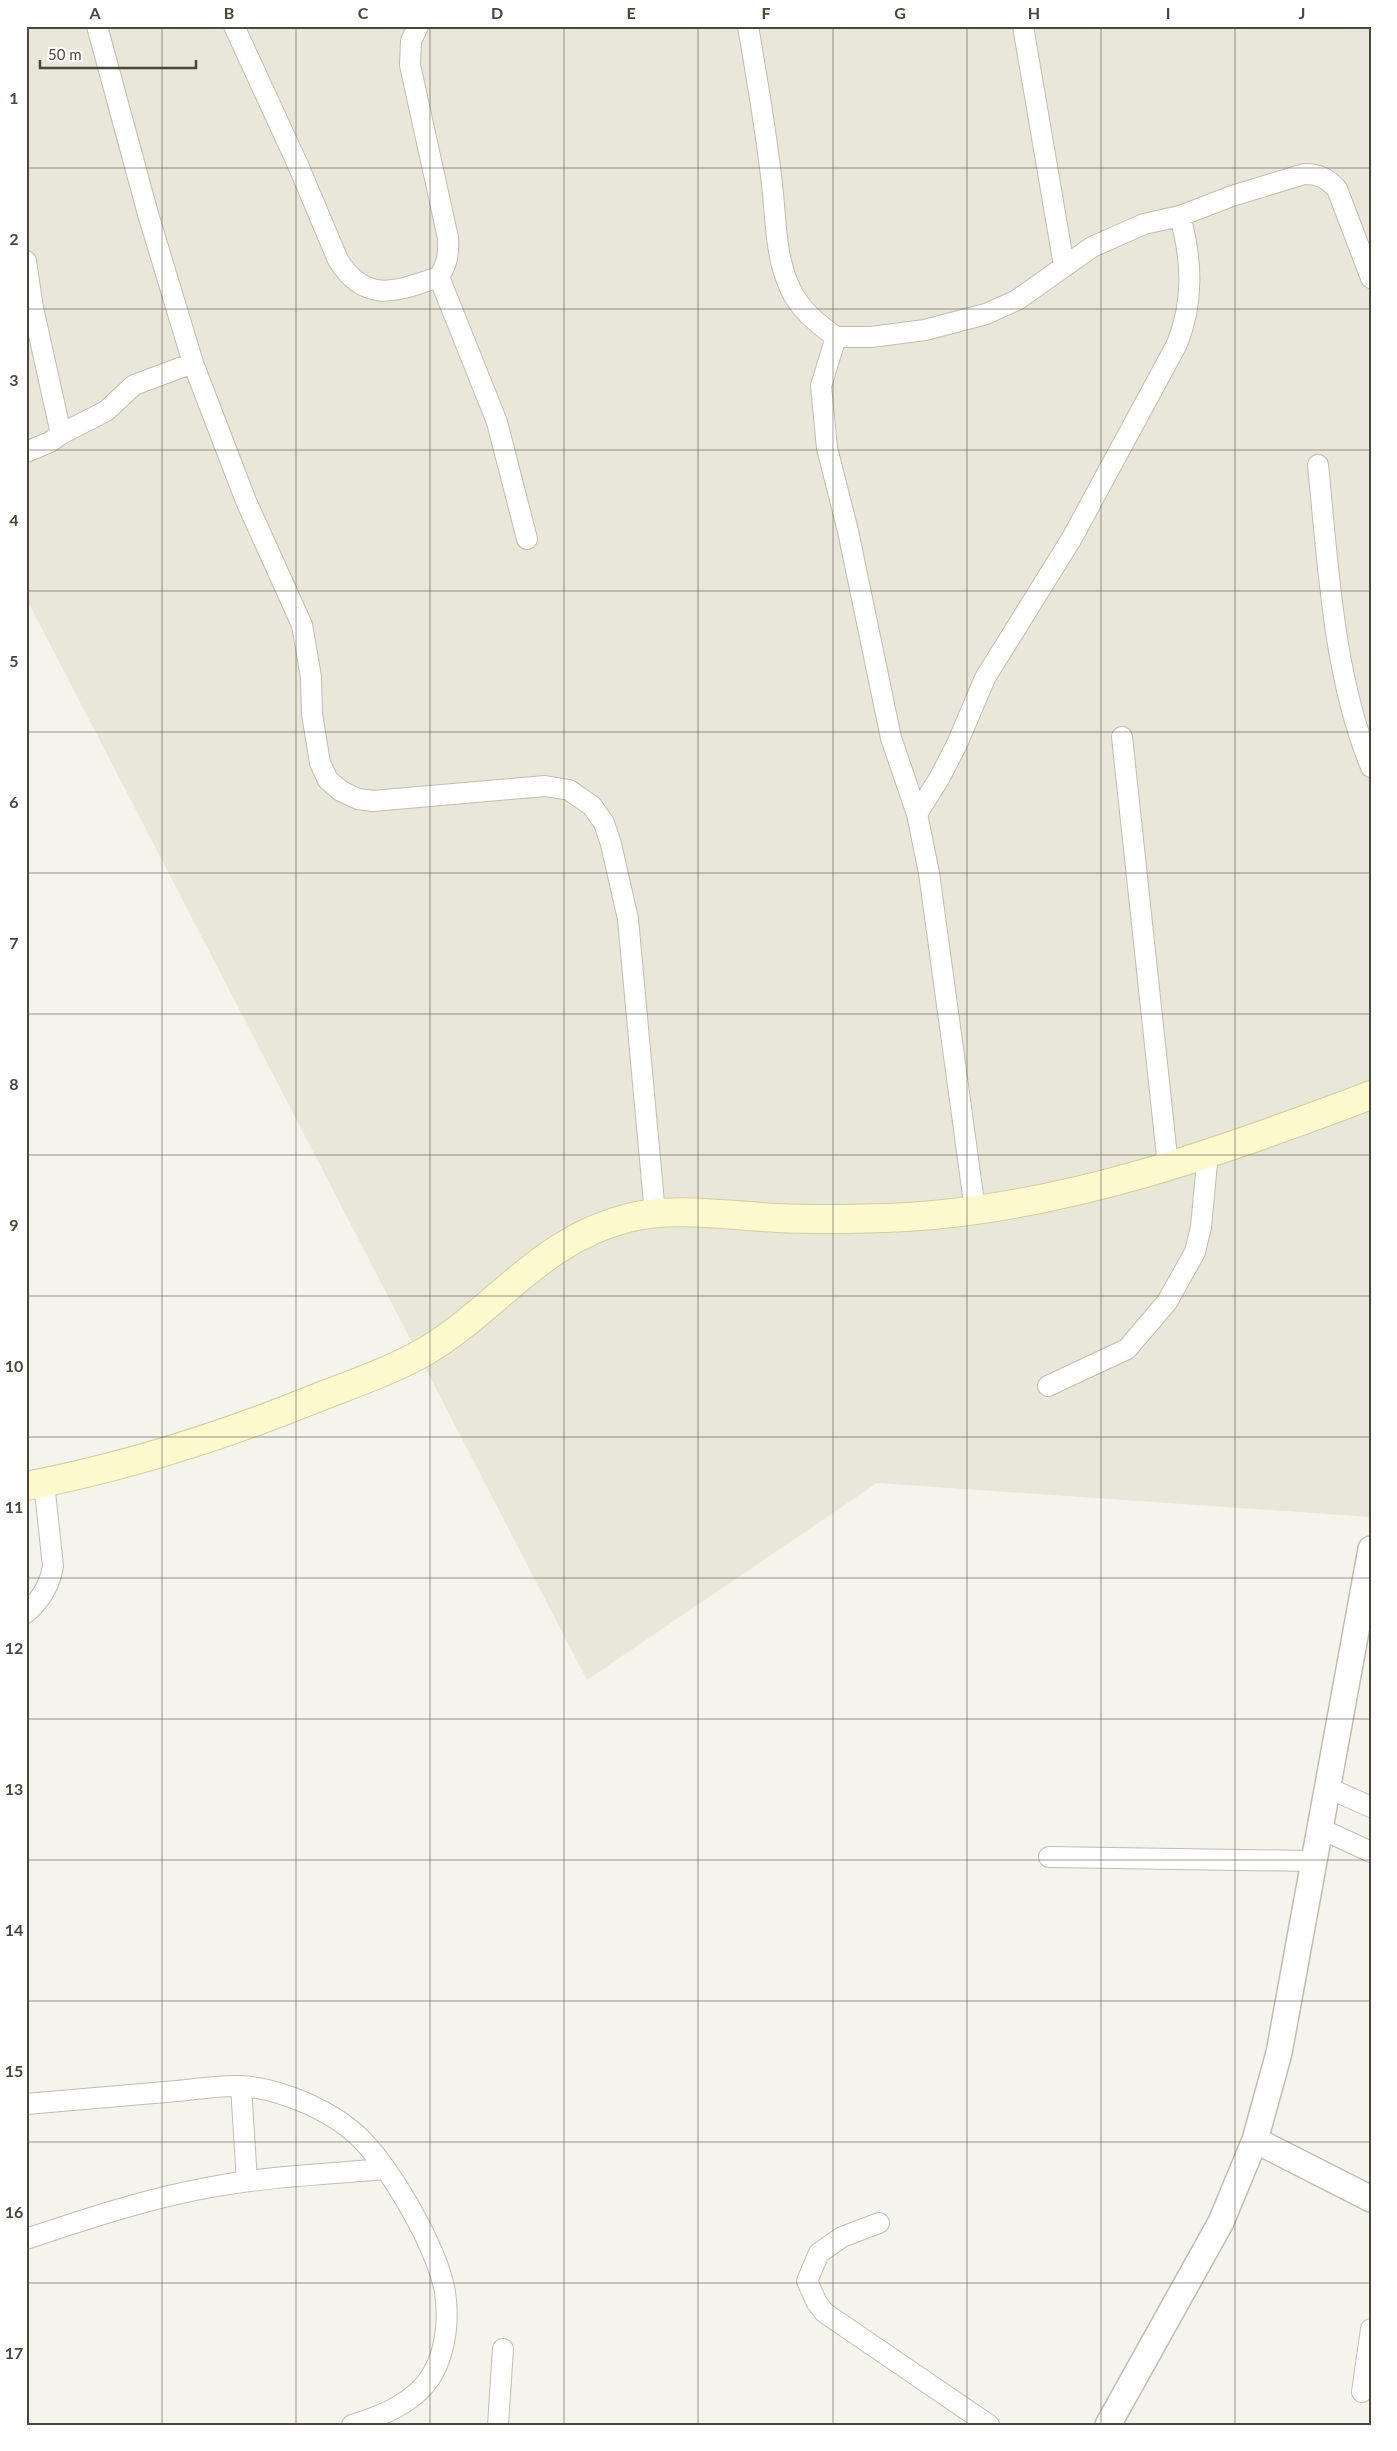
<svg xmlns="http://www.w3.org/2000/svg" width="1397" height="2451" font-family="Lato,sans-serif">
	<rect width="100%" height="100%" fill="#f5f4ec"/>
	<path fill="#e9e7da" d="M26,26h1345v1491l-494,-34 -290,197 -561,-1082z"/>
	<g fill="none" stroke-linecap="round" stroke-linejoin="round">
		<defs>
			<path id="minor" d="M97,26l51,188 45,149 53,138 56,124 9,52 1,37 8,49 8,17 13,11 17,8 15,2 172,-15 24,4 23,16 12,17 7,21 17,75 27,295
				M234,26l64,139 40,95c28,45 59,31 101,17 8,-13 10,-23 9,-39l-38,-173 1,-24 7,-15
				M748,26c9,52 18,105 24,158 4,34 3,72 18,104 9,21 28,36 46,49h35l54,-7 61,-16 31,-14 75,-53 52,-23 36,-8 52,-20 72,-22c15,0 23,4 33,15l34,89
				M1023,26l41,240
				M26,261l7,47 28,126
				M439,277l58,145 30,117
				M836,337l-15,49 6,62 21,83 43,207 26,76 12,59 46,337
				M26,452l24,-10 11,-8 45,-23 28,-26 59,-22
				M1318,465c10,98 15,210 53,302
				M1122,737l46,429
				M917,814l23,-37 17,-33 28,-66 87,-140 105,-194c17,-43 15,-84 3,-128
				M1048,1386l79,-37 40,-47 28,-50 6,-25 7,-75
				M26,1613c15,-13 24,-28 27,-47l-9,-83
				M1326,1787l45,20
				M1319,1828l52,24
				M1049,1857l263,4
				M241,2086l6,95
				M26,2104c50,-4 101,-9 151,-13 21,-2 43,-6 64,-5 21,1 46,9 65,17 20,9 42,22 57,38 31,33 74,107 82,151 4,27 1,58 -12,81 -16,29 -51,43 -81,52
				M879,2223l-37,14 -23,16 -12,28 10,22 8,10 164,112
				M26,2239c63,-21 126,-42 191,-53 55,-10 112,-12 167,-17
				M1362,2392l9,-63
				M498,2425l5,-76"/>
			<path id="tertiary" d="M1255,2140l116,59
				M1108,2425l113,-203 34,-82 24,-87 92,-504"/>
			<path id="secondary" d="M26,1486c100,-19 194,-49 288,-87 38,-15 77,-28 112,-48 73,-44 114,-111 202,-133 44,-12 105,-2 150,0 43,2 87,1 129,-1 161,-10 314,-65 464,-122"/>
		</defs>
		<use href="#minor" stroke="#c1bdae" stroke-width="22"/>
		<use href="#tertiary" stroke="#c1bdae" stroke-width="28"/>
		<use href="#secondary" stroke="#d3cd9d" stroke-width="30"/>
		<use href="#minor" stroke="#fff" stroke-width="20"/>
		<use href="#tertiary" stroke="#fff" stroke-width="25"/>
		<use href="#secondary" stroke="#fdf9ce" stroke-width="28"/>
	</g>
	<path fill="none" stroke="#4a4639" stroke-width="1" stroke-opacity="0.55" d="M162,26v2399M296,26v2399M430,26v2399M564,26v2399M698,26v2399M833,26v2399M967,26v2399M1101,26v2399M1235,26v2399M26,168h1345M26,309h1345M26,450h1345M26,591h1345M26,732h1345M26,873h1345M26,1014h1345M26,1155h1345M26,1296h1345M26,1437h1345M26,1578h1345M26,1719h1345M26,1860h1345M26,2001h1345M26,2142h1345M26,2283h1345"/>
	<rect width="1397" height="2451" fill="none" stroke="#ffffff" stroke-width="55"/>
	<path d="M40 60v8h156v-8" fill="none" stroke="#4a4639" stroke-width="2.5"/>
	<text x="48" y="60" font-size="15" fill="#4a4639" stroke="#ffffff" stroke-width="4" paint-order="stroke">50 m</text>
	<rect x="28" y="28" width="1342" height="2396" fill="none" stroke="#4a4639" stroke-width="2"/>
	<g font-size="16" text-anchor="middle" font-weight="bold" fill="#4a4639">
		<text x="95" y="19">A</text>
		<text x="229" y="19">B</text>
		<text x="363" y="19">C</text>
		<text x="497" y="19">D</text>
		<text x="631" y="19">E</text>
		<text x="766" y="19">F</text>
		<text x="900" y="19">G</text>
		<text x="1034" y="19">H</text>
		<text x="1168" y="19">I</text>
		<text x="1302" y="19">J</text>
		<text x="14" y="104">1</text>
		<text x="14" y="245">2</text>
		<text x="14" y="386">3</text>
		<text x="14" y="526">4</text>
		<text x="14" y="667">5</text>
		<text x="14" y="808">6</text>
		<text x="14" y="949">7</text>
		<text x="14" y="1090">8</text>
		<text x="14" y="1231">9</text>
		<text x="14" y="1372">10</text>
		<text x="14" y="1513">11</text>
		<text x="14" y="1654">12</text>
		<text x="14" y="1795">13</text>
		<text x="14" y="1936">14</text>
		<text x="14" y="2077">15</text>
		<text x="14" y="2218">16</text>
		<text x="14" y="2359">17</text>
	</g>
</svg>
